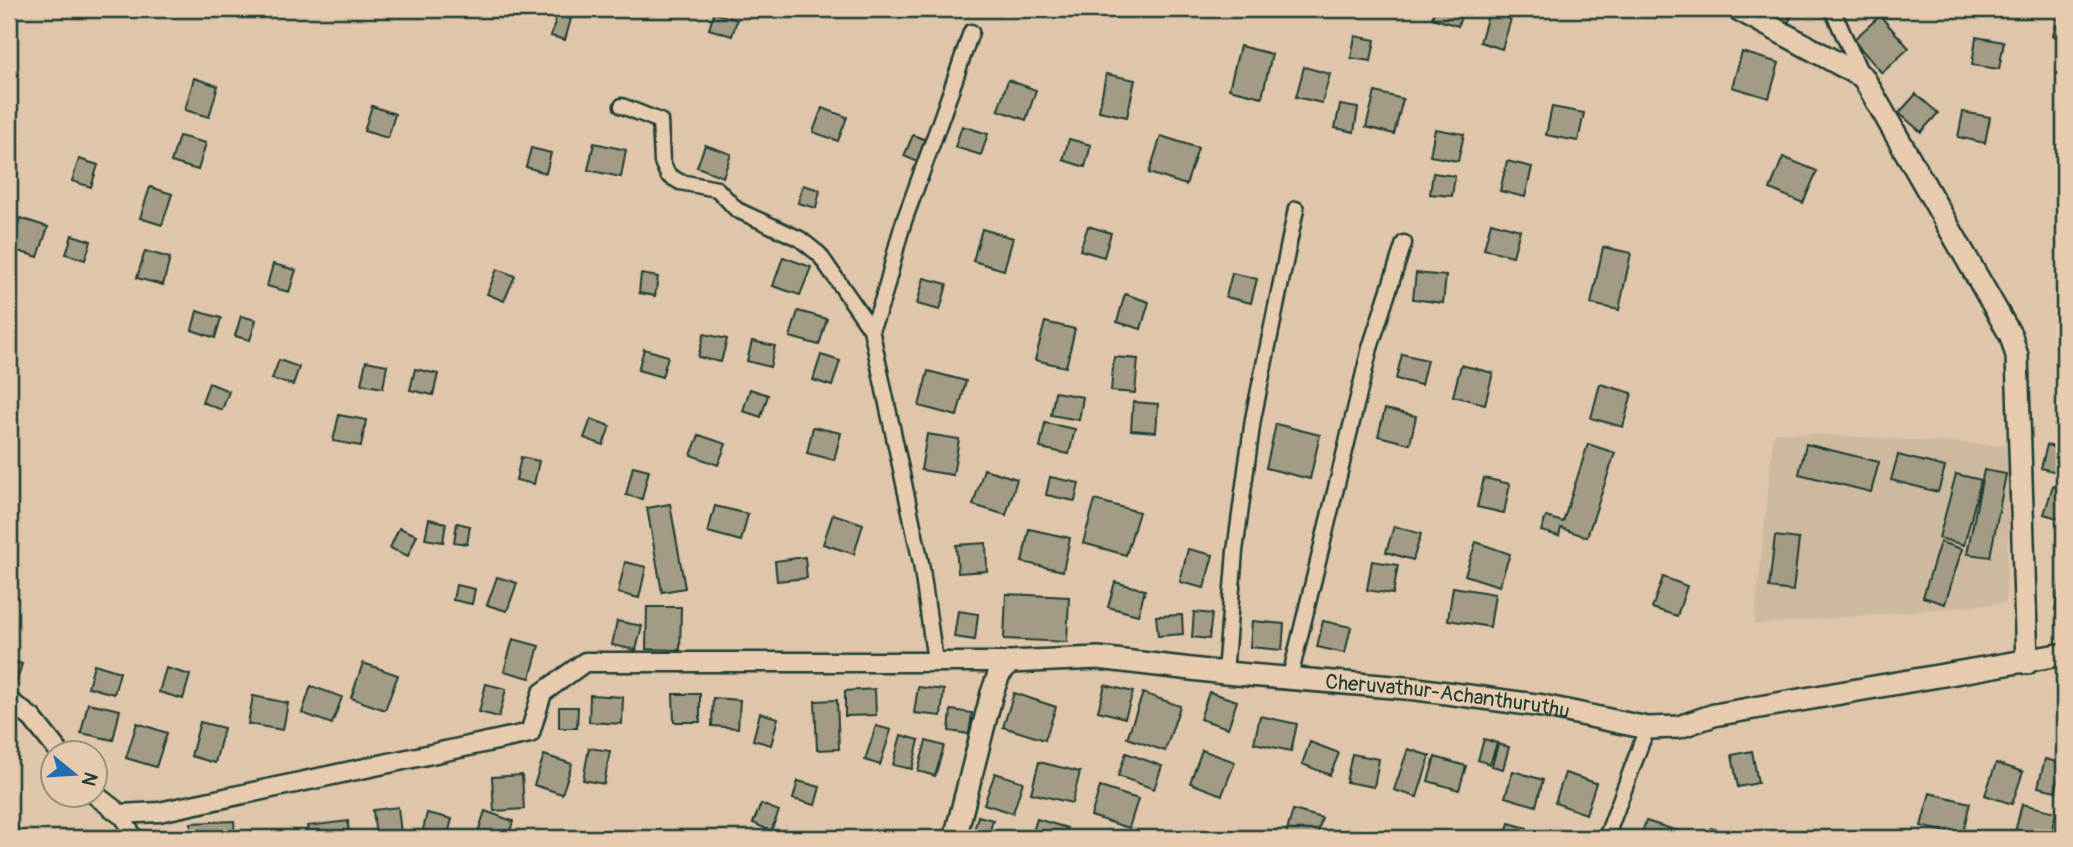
<svg xmlns="http://www.w3.org/2000/svg" width="2073" height="847" font-family="Pangolin,sans-serif">
	<rect width="100%" height="100%" fill="#dfc5a9"/>
	<filter id="ink" filterUnits="userSpaceOnUse"><feTurbulence type="fractalNoise" baseFrequency=".0143" numOctaves="2"/><feDisplacementMap in="SourceGraphic" scale="14" xChannelSelector="R" yChannelSelector="G"/><feConvolveMatrix kernelMatrix="1 2 1 2 8 2 1 2 1" color-interpolation-filters="sRGB"/></filter>
	<g filter="url(#ink)">
		<path fill="#cdb99e" d="M1774,432l236,14 -4,157 -252,22z"/>
		<path fill="#a39c85" stroke="#1f3d34" stroke-width="2" d="M1435,9h28l-5,17 -26,-8z
			M1749,9h46l-9,18z
			M1489,12l22,7 -9,30 -22,-7z
			M714,13l23,7 -5,16 -23,-7z
			M557,15l14,4 -6,21 -14,-4z
			M1880,16l29,32 -27,25 -29,-33z
			M2058,16l6,1v22l-11,-3z
			M1355,36l20,4 -4,21 -20,-3z
			M1976,37l28,5 -5,27 -27,-4z
			M9,39l6,2 -6,25z
			M1240,46l32,8 -10,43 -33,-8z
			M1742,52l37,11 -10,35 -37,-11z
			M1304,67l26,7 -8,29 -26,-6z
			M1106,74l29,6 -8,37 -28,-6z
			M194,78l24,8 -9,31 -24,-7z
			M1008,80l28,10 -10,30 -28,-10z
			M1375,92l28,7 -9,35 -28,-7z
			M1916,94l22,19 -17,19 -22,-19z
			M1340,105l18,3 -4,24 -19,-4z
			M372,106l23,8 -7,24 -24,-7z
			M1552,107l32,6 -6,28 -32,-6z
			M822,108l25,9 -9,24 -25,-9z
			M1963,112l27,5 -5,26 -27,-6z
			M962,126l26,8 -7,21 -26,-8z
			M1435,129l29,5 -6,27 -28,-5z
			M913,135l16,6 -9,22 -16,-7z
			M179,136l27,7 -8,27 -27,-8z
			M1161,136l37,12 -12,37 -37,-12z
			M1069,139l22,6 -6,22 -22,-7z
			M594,143l32,7 -5,27 -33,-7z
			M705,145l26,9 -8,23 -26,-10z
			M531,148l20,5 -5,20 -20,-6z
			M1783,157l34,14 -14,32 -33,-14z
			M79,159l19,6 -7,22 -19,-6z
			M1507,161l25,6 -7,30 -25,-6z
			M1433,173l22,3 -3,20 -22,-2z
			M803,185l17,5 -4,18 -18,-5z
			M150,187l22,7 -10,31 -22,-7z
			M20,218l28,9 -10,30 -27,-8z
			M1491,222l29,8 -7,26 -29,-7z
			M1088,226l23,7 -7,24 -24,-7z
			M982,229l31,9 -9,32 -31,-9z
			M72,235l19,6 -6,19 -19,-6z
			M1603,247l28,6 -12,57 -28,-6z
			M145,251l25,7 -7,27 -26,-7z
			M783,257l28,10 -11,28 -27,-9z
			M273,264l23,6 -7,22 -22,-6z
			M497,269l18,7 -11,25 -17,-7z
			M1232,273l25,6 -6,24 -25,-6z
			M1416,273l30,3 -3,27 -30,-4z
			M641,274l17,3 -3,19 -16,-3z
			M924,278l23,6 -7,26 -23,-6z
			M1125,294l24,8 -8,27 -24,-7z
			M197,311l24,7 -6,20 -23,-8z
			M798,311l29,8 -8,26 -29,-8z
			M241,316l15,4 -6,20 -15,-4z
			M1045,322l30,7 -9,38 -31,-7z
			M704,334l23,5 -6,23 -23,-5z
			M752,341l23,5 -5,21 -23,-6z
			M644,349l24,7 -6,21 -24,-7z
			M1402,354l25,6 -6,25 -25,-6z
			M821,355l19,6 -8,25 -19,-6z
			M1114,357l24,2 -3,34 -24,-2z
			M279,360l20,7 -6,18 -21,-6z
			M366,361l21,4 -4,23 -22,-4z
			M1461,365l32,8 -8,31 -32,-8z
			M415,369l23,5 -5,21 -23,-5z
			M928,371l38,10 -9,35 -38,-10z
			M209,383l20,8 -7,19 -20,-8z
			M1600,384l32,9 -9,34 -32,-9z
			M750,389l18,6 -7,22 -18,-6z
			M1055,392l28,5 -4,23 -28,-5z
			M1133,402l25,2 -2,28 -25,-2z
			M2062,405l2,1v26l-10,-3z
			M1385,409l31,7 -6,28 -32,-8z
			M339,415l27,5 -5,26 -28,-5z
			M591,419l19,7 -7,19 -19,-7z
			M1045,423l30,6 -6,25 -29,-6z
			M1276,424l44,11 -10,44 -44,-11z
			M813,427l28,6 -7,27 -27,-7z
			M927,434l32,5 -6,36 -32,-5z
			M699,435l27,9 -8,21 -27,-10z
			M1588,444l27,9 -28,84 -26,-9 -2,8 -18,-5 5,-14 17,5z
			M1806,444l73,18 -8,30 -72,-18z
			M2047,445l17,5v24l-23,-6z
			M1898,455l47,12 -7,25 -47,-12z
			M521,457l18,4 -5,23 -18,-4z
			M633,466l16,4 -7,29 -16,-4z
			M984,469l33,10 -11,36 -33,-10z
			M1984,470l22,4 -16,83 -23,-3z
			M1956,474l25,6 -17,65 -25,-7z
			M1050,477l29,6 -4,18 -29,-6z
			M1484,478l26,6 -6,29 -27,-6z
			M2053,486l11,4v30l-20,-6z
			M1095,500l44,12 -13,43 -43,-12z
			M670,504l15,84 -23,4 -15,-84z
			M715,506l33,8 -7,27 -33,-9z
			M833,514l30,10 -9,30 -31,-10z
			M429,519l17,4 -3,19 -18,-3z
			M457,523l13,3 -3,18 -13,-2z
			M1394,526l27,8 -8,26 -27,-8z
			M399,528l18,7 -9,21 -18,-8z
			M1029,529l41,9 -7,33 -41,-9z
			M1775,536l24,3 -6,52 -24,-3z
			M1476,542l34,12 -11,32 -34,-11z
			M1940,542l22,7 -17,55 -22,-7z
			M986,543l1,28 -29,2 -2,-28z
			M1188,549l25,6 -9,33 -24,-6z
			M805,557l2,21 -30,3 -2,-20z
			M1372,561l26,4 -5,29 -26,-4z
			M625,562l21,5 -7,31 -21,-5z
			M497,577l20,6 -10,28 -20,-6z
			M1663,577l24,9 -10,30 -25,-8z
			M2061,579h3v33l-9,-2z
			M1115,582l30,8 -7,25 -30,-8z
			M456,585l19,4 -3,15 -19,-4z
			M1453,587l42,7 -5,33 -42,-7z
			M1006,594l63,3 -2,45 -63,-3z
			M647,607h34l-1,43 -34,-1z
			M958,611l20,3 -3,26 -21,-3z
			M1194,612l18,2 -3,25 -17,-2z
			M1182,615l1,19 -25,2 -2,-20z
			M617,621l25,5 -6,24 -24,-5z
			M1252,621l32,3 -2,26 -32,-3z
			M1323,621l28,6 -6,26 -28,-6z
			M513,639l26,7 -9,32 -26,-7z
			M9,660l13,4 -7,23 -6,-2z
			M363,663l35,12 -13,35 -34,-12z
			M94,664l26,8 -6,22 -26,-7z
			M166,668l24,7 -7,24 -24,-7z
			M486,684l20,5 -7,28 -20,-5z
			M1105,685l28,7 -8,26 -27,-7z
			M311,686l31,11 -10,27 -30,-11z
			M918,687l26,3 -3,26 -27,-3z
			M875,689l1,26 -31,1v-25z
			M1209,692l28,9 -9,27 -28,-9z
			M1014,693l42,14 -11,33 -42,-13z
			M1143,693l37,13 -15,45 -38,-13z
			M673,694h27v28h-26z
			M590,695l33,2 -1,27 -33,-2z
			M253,696l35,7 -5,27 -35,-6z
			M713,698l27,2 -2,28 -26,-2z
			M837,700l2,49 -22,1 -2,-49z
			M88,703l32,7 -7,30 -32,-7z
			M559,707h19l-1,21h-18z
			M951,710l21,3 -3,21 -20,-3z
			M760,713l18,5 -7,27 -18,-5z
			M1260,716l37,8 -6,27 -37,-8z
			M200,722l24,6 -9,35 -24,-7z
			M137,723l30,10 -11,34 -30,-9z
			M876,726l15,4 -11,35 -15,-5z
			M901,735l18,5 -7,29 -19,-4z
			M1484,739l13,4 -7,21 -12,-4z
			M926,741l18,5 -9,30 -17,-5z
			M1310,742l29,11 -9,22 -28,-11z
			M1498,744l11,3 -6,22 -11,-3z
			M589,748l21,3 -6,33 -21,-4z
			M1408,749l22,7 -13,41 -23,-7z
			M1202,750l33,12 -13,33 -32,-12z
			M1752,751l6,32 -20,4 -6,-32z
			M1126,753l36,13 -8,23 -36,-13z
			M1352,754l27,5 -5,28 -28,-5z
			M544,755l28,9 -10,30 -28,-9z
			M1435,757l31,9 -7,24 -31,-9z
			M2045,759l17,4 -6,28 -18,-4z
			M1039,762l41,10 -8,31 -41,-10z
			M1996,763l27,9 -11,32 -27,-9z
			M1513,771l30,9 -7,26 -31,-9z
			M995,773l28,9 -10,31 -29,-9z
			M1565,773l31,10 -10,31 -31,-11z
			M522,775l2,34 -30,2 -2,-34z
			M798,781l22,6 -5,18 -22,-6z
			M1100,787l38,12 -9,29 -38,-12z
			M1930,793l40,10 -8,33 -41,-10z
			M761,804l18,7 -8,20 -18,-8z
			M2022,804l34,8 -6,26 -36,-2z
			M398,807l3,27 -25,3 -3,-27z
			M1293,810l29,8 -6,20h-31z
			M485,811l28,10 -5,17h-32z
			M427,813l25,6 -5,19h-26z
			M978,816l15,4 -5,18h-16z
			M1037,819l30,9 -3,10h-33z
			M234,821l1,17h-43l-1,-15z
			M348,821l1,17h-40l-2,-12z
			M1646,821l32,10 -2,7h-36z
			M1509,823l18,5 -3,10h-19z
			M1711,828l26,7v3h-29z"/>
		<g fill="none" stroke-linecap="round" stroke-linejoin="round">
			<defs>
				<path id="minor" d="M1832,9l30,67
					M622,106l38,15 2,41 6,13 12,7 37,7 20,21 63,29 19,15 52,75 50,234 14,98
					M871,329c17,-35 21,-72 33,-108 23,-63 46,-125 67,-189
					M1225,673l10,-122 18,-132 43,-210
					M1290,677l80,-329 34,-105
					M120,814l16,24
					M1606,838l41,-110"/>
				<path id="tertiary" d="M9,701l23,17 27,34
					M94,794l26,20 39,-2 371,-79 12,-40 43,-31h425"/>
				<g id="secondary">
					<path d="M1738,9l125,68 148,259 6,20 10,307"/>
					<path id="s1" d="M955,838l37,-145 7,-19 11,-12 88,-4 127,15 192,16 126,17 104,22 32,-1 35,-12 350,-61"/>
				</g>
			</defs>
			<use href="#minor" stroke="#1f3d34" stroke-width="19"/>
			<use href="#tertiary" stroke="#1f3d34" stroke-width="23"/>
			<use href="#secondary" stroke="#1f3d34" stroke-width="26"/>
			<use href="#minor" stroke="#e7cbae" stroke-width="14"/>
			<use href="#tertiary" stroke="#e7cbae" stroke-width="18"/>
			<use href="#secondary" stroke="#e7cbae" stroke-width="21"/>
		</g>
	</g>
	<g text-anchor="middle" dominant-baseline="central" stroke-width="6" stroke-linejoin="round" paint-order="stroke">
		<g font-size="21" fill="#1f3d34" stroke="#e7cbae">
			<text stroke="none"><textPath href="#s1" startOffset="626">Cheruvathur-Achanthuruthu</textPath></text>
		</g>
	</g>
	<rect width="2073" height="847" fill="none" stroke="#e7cbae" stroke-width="35"/>
	<rect x="18" y="18" width="2038" height="812" fill="none" stroke="#1f3d34" stroke-width="2.5" filter="url(#ink)"/>
	<g transform="translate(74 774) rotate(108)"><circle r="33" fill="#e7cbae" stroke="#97927d" stroke-width="2"/>
	<path d="M0-5L12 26L0 18L-12 26Z" fill="#1f6fb2"/>
	<text y="-10" font-size="19" font-weight="bold" text-anchor="middle" fill="#1f3d34">N</text>
	</g>
</svg>
